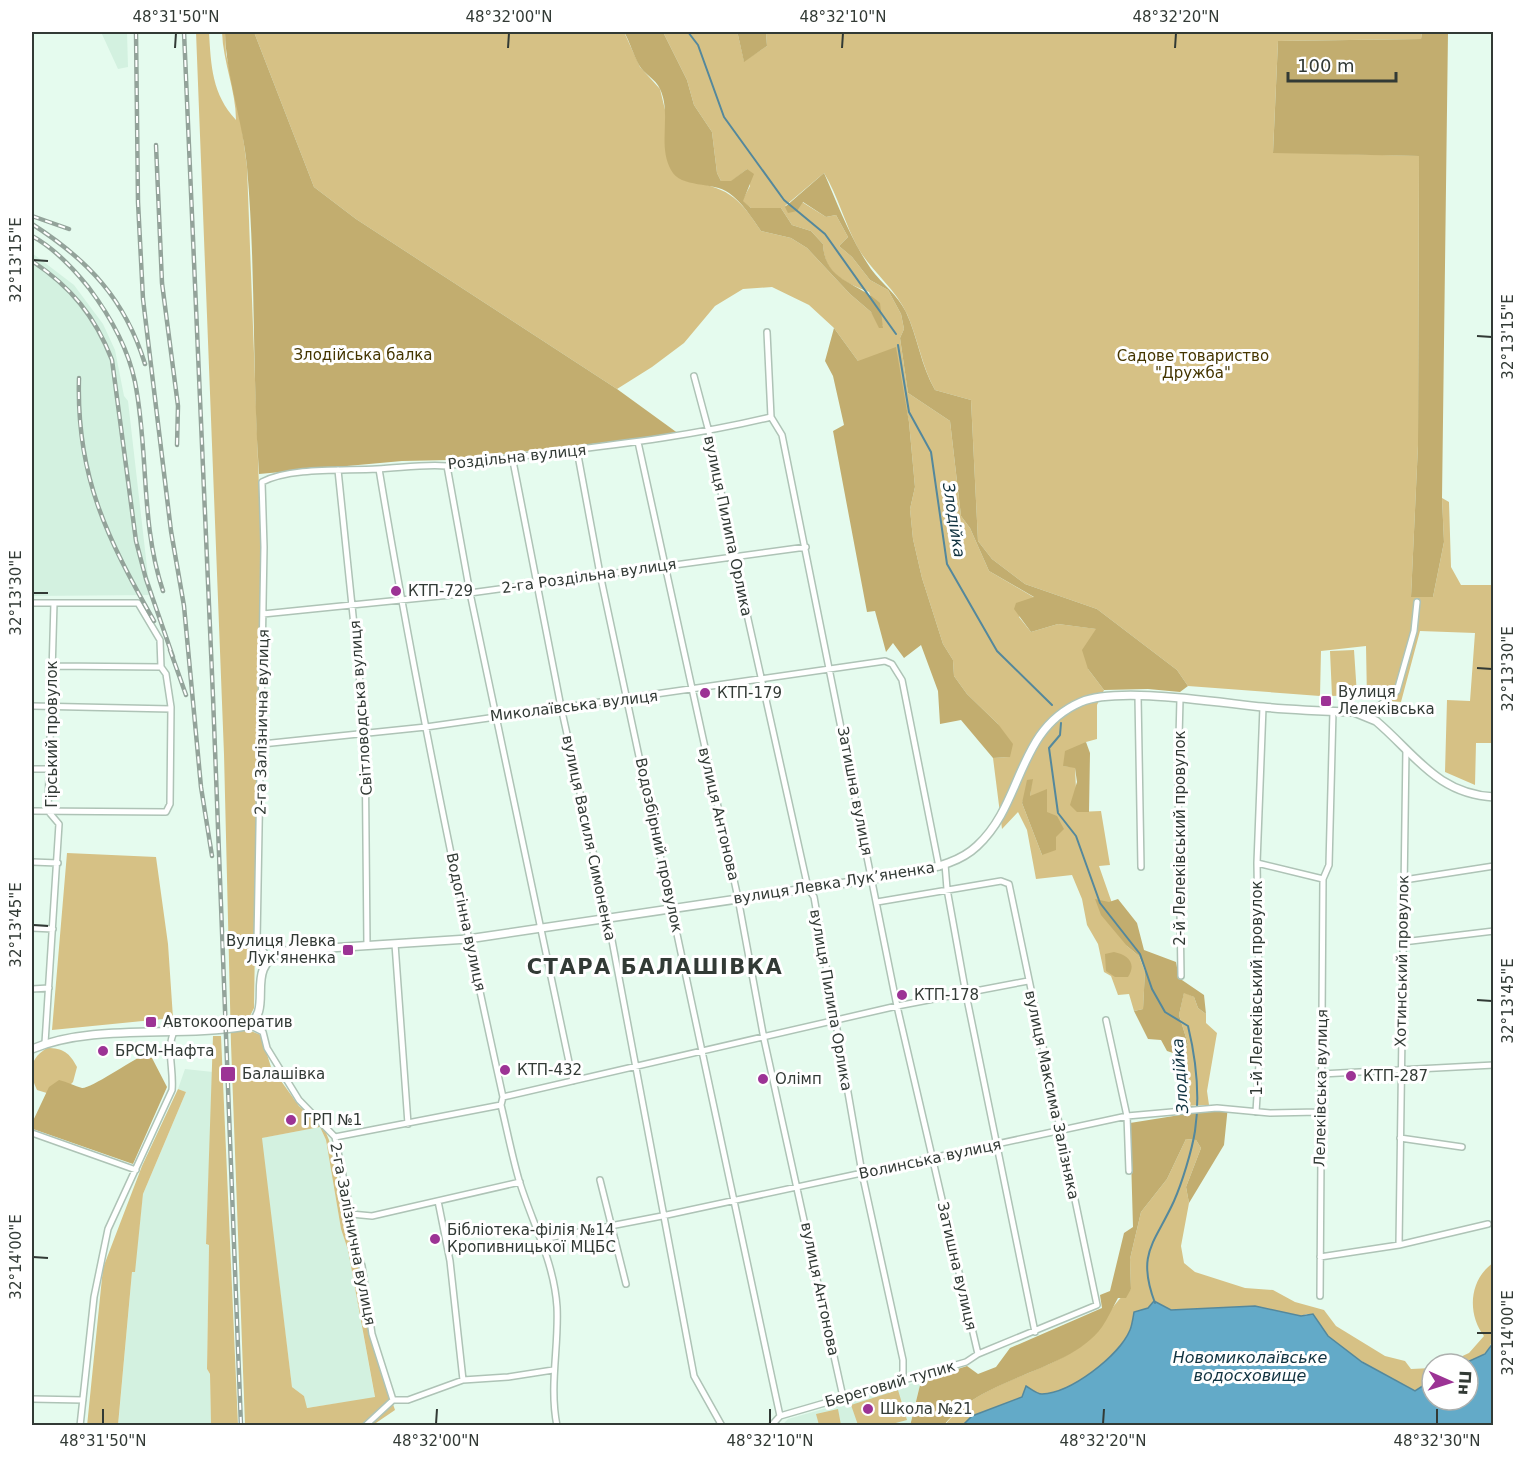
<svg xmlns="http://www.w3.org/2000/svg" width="1525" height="1457" font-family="'DejaVu Sans',sans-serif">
	<rect width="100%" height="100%" fill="#e5fbee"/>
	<path fill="#d3f1e0" d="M101,32h26l1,35 -10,2z
		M32,253l42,32 29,39 12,26 9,46 4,5 20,175 6,19 -122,1z
		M185,1069l28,3 -7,172 3,1 -2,124 3,5 1,51 -93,1 14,-154h2l9,-78 43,-102 -8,-3z
		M320,1127l6,13 15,89 7,21 27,148 -69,10 -2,-12 -12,-9 -31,-249z
		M921,1381l-11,44 -129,1 7,-7z"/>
	<path fill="#d6c185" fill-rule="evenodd" d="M196,32h13c2,34 3,62 27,88 0,-29 -13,-58 -14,-88h3l1,22 14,60 7,53 14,373 -7,468 -6,12v10l13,5 10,32 28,39 25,22 5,12 9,42 10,29 -2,12 15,50 8,61 26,76 -22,15h-128l-14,-381 -7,-290zM320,1127l6,13 15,89 7,21 27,147 -68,11 -3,-12 -12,-9 -30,-249z
		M254,32h370l16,35 20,22 6,25 -1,33 19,33c43,8 53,14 77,51l30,7 16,10 43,46 21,18 12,15 -14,-35c-26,-10 -45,-19 -46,-48l-12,-13 -19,-6 -11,-17h-30l-9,-7 8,-15 -3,-17 -15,12h-11l-4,-8 -5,-41 -18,-27 -7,-25 -24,-48h72l3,3 6,26 23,-15 -1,-14h656l-1,7 -143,2 -5,111 146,4 -1,289 -7,152h22l11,-55 -2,-44 7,4 2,65 10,18h32v158h-17l-1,42 -30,-13 2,-72 23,1 5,-68 -55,-2 -19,71 -34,-3 -1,-53 -45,5 -1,45 -132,-10 -11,-16 -80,-61 -72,-25 -33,-25 -14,-18 -7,-141 -36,-10c-13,-23 -17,-51 -28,-76 -12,-26 -35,-42 -49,-66 -13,-24 -20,-52 -34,-75l-39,33 17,-4 24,15 10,-2 12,22 -9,9 13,11 18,23 18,10 13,24 3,15 -4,9 8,55 42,28 11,95 9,12 19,43 46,27 -16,19 12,15 27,-8 39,5 -9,40 16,21 -7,15v34l-11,3 -23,24 12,1 2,45 24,-1 9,54 -11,1 28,80 12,10 6,15 -2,38 -9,2 -5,-17 -11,1 -7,-19 -7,-4 -6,-28 -11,-19 -5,-26 -10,-24 -36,4 -9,-49 -9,-18 -16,17 -9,-71 16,-1 -11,-33 -31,-30 -13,-18 -1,-16 -10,-16 -21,-66 -9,-39 -3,-30 5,-22 -6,-65 -6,-29 -45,-32 -24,-33 -25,-23 -37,-18 -29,2 -28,17 -31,37 -32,24 -35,22 -261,-170 -42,-32zM1032,779l-2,17 17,16 -5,43 -20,-52z
		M1354,650l3,45 -25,1 -2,-45z
		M67,853l89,4 12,87 5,74 -121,12z
		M1184,992l10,5 4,11 8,6v9l11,10 -10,58 2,14 -28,1 -5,-52 12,-10 -9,-29z
		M213,1036h8l17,389h-27l-1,-51 -3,-5 2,-124 -3,-1z
		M47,1048c16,0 23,5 30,19l-4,15 -10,10 -13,2 -13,-4c-9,-18 -7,-32 10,-42z
		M178,1089l8,3 -43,102 -8,78h-3l-14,153 -31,1 16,-158 39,-102z
		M1186,1139l10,1 5,8 -15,39 3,16 -8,43 3,17 11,9 50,16 28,2 22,12 29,8 12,16 49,30 20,5 6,8 21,-1v12l-17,11c-29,-16 -60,-31 -85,-53 -8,-8 -13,-17 -23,-24l-6,2 -46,-10 -84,4 -17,-9 -6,7 -14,4c-1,6 -2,13 -4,18 -10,23 -49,55 -73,61 -18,5 -31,6 -49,13 -17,7 -32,8 -45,21l-19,1c35,-44 92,-49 136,-79 24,-17 28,-42 51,-58l-1,-30 11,-47 26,-33z
		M1493,1263c0,9 -1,20 -1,28 2,43 11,73 -47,73l24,-11 15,-17c-17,-22 -15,-56 9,-73z
		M898,1390l9,30 -19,5h-30l-7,-20z
		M838,1409l3,16h-22l-3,-11z"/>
	<path fill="#c2ad6f" d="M225,32h29l60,155 42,32 261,170 62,45 -228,26 -49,1 -143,13c-7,-102 -3,-205 -12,-307 -4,-46 -21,-90 -22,-135z
		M624,32h39l24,48 7,25 18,27 5,41 4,8h10l16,-12 7,5 -11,27 8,7h30l11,17 19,6 12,13c2,38 33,37 57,59l3,25h-4l-8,-16 -21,-18 -43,-46 -16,-10 -30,-7c-9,-13 -19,-29 -32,-38 -16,-12 -48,-4 -58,-23 -14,-25 1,-56 -11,-81 -4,-10 -16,-15 -21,-24 -6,-11 -9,-23 -15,-33z
		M735,32h31l1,14 -23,16 -6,-27z
		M1422,32h26l-6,466 2,44 -11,55h-22l7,-152 1,-289 -146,-3 5,-112 143,-2z
		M824,173c14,32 27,67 47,96 12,16 26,25 35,43 12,26 15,54 29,78l36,10 7,141 14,18 33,25 72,25 80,61 11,16 -8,6 -32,-3 -44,1 -16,-21 -6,-19 14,-21 -38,-5 -27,8 -17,-23 2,-6 18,-6 -45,-26 -19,-43 -9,-12 -11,-95 -42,-28 -8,-55 4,-9 -3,-15 -13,-24 -18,-10 -18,-23 -13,-11 9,-9 -12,-22 -10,2 -23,-15 -6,9 -9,2 -3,-6z
		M834,328l24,33 38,-14 13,75 6,65 -5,22 3,30 9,39 21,66 10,16 1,16 13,18 31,30 15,20 -3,13 -17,1 -32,-38 -21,4 -2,-33 -17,-46 -17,13 -11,-15 -7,9 -11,-41 -8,1 -34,-181 11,-6 -11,-49 -8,-15z
		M1086,742l4,11 -1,59h-12l-7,-7 7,-23 -2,-14 -12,-2 2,-15z
		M1033,779l-3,17 17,-7v23l10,4 7,13 -8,8v13l-14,5 -20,-52 5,-23z
		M1095,899l14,3 9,-3 19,24 7,27 32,12 3,16 25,17 2,19 -8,-6 -4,-11 -10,-4 -5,22 9,29 -12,10 -9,-3 -6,-11 -13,-1 -14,-28 9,-2 2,-39 -6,-14 -12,-10 -26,-31z
		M1114,952c14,3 23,11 14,25h-13l-9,-6 -1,-17z
		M142,1056l10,2 15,29 -34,77 -100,-35 -1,-6 17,-36 10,-7c8,2 16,6 23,8 8,1 49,-27 60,-32z
		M1181,1106h47l-4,39 -35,58 -3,-16 15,-39 -5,-8 -10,-1 -19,40 -26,33 -11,47 1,30 -5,9h-8c-5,9 -10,20 -16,29 -34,46 -116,47 -158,98l-34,1 11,-45 46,-15 11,8 18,-7 14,-19 92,-40 -2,-13 10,-4 14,-58 9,-6 -3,-104 50,-8z"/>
	<path fill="#63aac8" stroke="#54889c" stroke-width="1.5" d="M1154,1301l17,9 84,-4 46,10 12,-2 15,22 34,26 53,29 17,-11v20h36v-36h-5l22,-10 8,-11v82h-530l9,-9 50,-19 4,-11c5,3 11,8 16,8 29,-1 77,-38 88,-64 2,-5 3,-12 4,-18l14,-4z"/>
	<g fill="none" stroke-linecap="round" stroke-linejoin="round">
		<path stroke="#54889c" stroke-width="2" d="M688,32l10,13 26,72 60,83 41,34 71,100
			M898,345l11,67 22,40 16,112 50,87 55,54
			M1061,723l-1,12 -11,13 9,65 18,23 24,67 40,51 12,35 13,23 23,14c8,33 12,71 7,105 -3,19 -13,52 -21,70 -19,42 -38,52 -19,102"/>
		<defs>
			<path id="minor" d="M767,332l4,85 11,18 115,571 81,348
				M694,376l15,56 25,124 74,332 6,9 48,276 41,187v21
				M638,442l100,456 26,141 79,358
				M577,450l23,124 180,842
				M512,456l49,251 47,212 86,457 28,50
				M447,466l23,127 103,488
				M379,469c35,211 78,420 124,628l-2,8c6,25 11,51 18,75 13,43 35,81 38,127 2,40 -8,78 0,119
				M338,470l27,262 2,214
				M32,603h106l22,37 1,27 5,7 5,33 -1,97 -4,8 -134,-1
				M263,614l207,-21 336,-46
				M52,666l109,1
				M1138,696l3,171
				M1180,699l-2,78 3,199
				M32,706l139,3
				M1263,707l-6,156 66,16 -3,417
				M1367,716l30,-25 17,-60 3,-29
				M262,744l164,-17 459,-66 7,3 10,16 37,187
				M32,769h17
				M32,862l26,1
				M945,864l2,25 19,105 69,338
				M1323,879l6,-14 4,-154
				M1404,880l90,-14
				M32,928l21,1
				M1403,942l91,-11
				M395,944l13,180
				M269,959l-12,-17 7,-395 -2,-65c29,-15 82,-11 115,-13 24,-1 46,-5 70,-3 108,-16 217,-23 324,-49
				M32,989l17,-1
				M1106,1020l21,96 2,55
				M249,1025l14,7 4,16 32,52 36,37 16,77 -2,12 13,40 10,68 21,66 -28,26
				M45,1043l14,-219 -11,-13 6,-208
				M1321,1074l173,-9
				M503,1097l394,-91 131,-25
				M1256,1112l4,-64 -3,-185
				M32,1133l104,37
				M335,1137l166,-32
				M1400,1138l62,9
				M600,1180l26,104
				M438,1201l12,60 13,119
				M351,1214l21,2 148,-34
				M543,1239l119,-23 465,-100 90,-8 53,5 49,-1
				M1399,1245l7,-496
				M1320,1257l79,-12 89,-21
				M32,1399l51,1
				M393,1400h15l55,-20 45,-3 45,-7
				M80,1426l14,-129 14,-68 64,-139c2,-21 -6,-40 2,-59
				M771,1426l9,-10 186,-54 12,-8 119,-49 -88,-421 -8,-3 -124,21"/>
			<path id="tertiary" d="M32,1049c62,-26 147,-11 214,-23 31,-16 -5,-57 37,-75l185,-12 438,-65c25,-6 52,-10 71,-28 47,-43 39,-116 104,-144 37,-16 139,1 182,5 30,3 60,4 91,5l22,9c39,33 61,73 118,76"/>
		</defs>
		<use href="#minor" stroke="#aec3b6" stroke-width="8"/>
		<use href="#tertiary" stroke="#aec3b6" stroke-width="10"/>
		<use href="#minor" stroke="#fff" stroke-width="5"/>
		<use href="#tertiary" stroke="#fff" stroke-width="7"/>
		<defs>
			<path id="rail" d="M136,32l2,170 5,97 28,232 13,75 17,181 11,69
				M184,32l29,665 28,729
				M156,145l6,138 16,123 -1,39
				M32,216l37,13
				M32,224c56,36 93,75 113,140
				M32,236c22,12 41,32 57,52 21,28 39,60 46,94 14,70 5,140 28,209
				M32,261c39,26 63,55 80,99l24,181 10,38 27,78
				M79,378c-3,98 28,160 75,243
				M170,650l16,45"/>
		</defs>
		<use href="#rail" stroke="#93a39a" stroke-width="4.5"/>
		<use href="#rail" stroke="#fff" stroke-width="2" stroke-dasharray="7" stroke-linecap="butt"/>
	</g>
	<path fill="none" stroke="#323a35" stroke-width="2" d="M175,48l1,-15M508,48l1,-15M842,48l1,-15M1175,48l1,-15M33,260l15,1M1477,336l15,1M33,593h15M1477,668l15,1M33,925l15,1M1477,1000l15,1M33,1257l15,1M1477,1333h15M103,1424v-15M436,1424l1,-15M770,1424v-15M1103,1424l1,-15M1437,1424v-15"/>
	<g fill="#9c3395" stroke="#fff" stroke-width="2">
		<circle cx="396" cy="591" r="6"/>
		<circle cx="705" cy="693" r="6"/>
		<rect x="1320" y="695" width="12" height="12" rx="3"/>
		<rect x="342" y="944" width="12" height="12" rx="3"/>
		<circle cx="902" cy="995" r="6"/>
		<rect x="145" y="1016" width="12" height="12" rx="3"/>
		<circle cx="103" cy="1051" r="6"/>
		<circle cx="505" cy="1070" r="6"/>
		<rect x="220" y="1066" width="16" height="16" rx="3"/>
		<circle cx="1351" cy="1076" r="6"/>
		<circle cx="763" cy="1079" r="6"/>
		<circle cx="291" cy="1120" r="6"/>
		<circle cx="435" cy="1239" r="6"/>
		<circle cx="868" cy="1409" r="6"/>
	</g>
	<g text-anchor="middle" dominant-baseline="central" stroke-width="6" stroke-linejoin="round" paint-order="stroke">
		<g font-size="15" fill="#443500" stroke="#fff">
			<text x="363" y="355">Злодійська балка</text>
			<text x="1193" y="356">Садове товариство<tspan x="1193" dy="17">"Дружба"</tspan></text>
		</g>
		<g font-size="15" fill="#323a35" stroke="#fff">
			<text transform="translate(517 457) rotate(-6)">Роздільна вулиця</text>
			<text transform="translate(728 526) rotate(78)">вулиця Пилипа Орлика</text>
			<text transform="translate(589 576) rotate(-8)">2-га Роздільна вулиця</text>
			<text transform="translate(574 706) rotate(-7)">Миколаївська вулиця</text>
			<text transform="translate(361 708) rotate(-94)">Світловодська вулиця</text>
			<text transform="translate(262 722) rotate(-89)">2-га Залізнична вулиця</text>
			<text transform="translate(52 734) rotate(-90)">Гірський провулок</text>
			<text transform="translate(855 791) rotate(79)">Затишна вулиця</text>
			<text transform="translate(719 814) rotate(77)">вулиця Антонова</text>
			<text transform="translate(589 838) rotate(78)">вулиця Василя Симоненка</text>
			<text transform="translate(1180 838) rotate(-90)">2-й Лелеківський провулок</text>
			<text transform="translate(659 845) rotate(78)">Водозбірний провулок</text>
			<text transform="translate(834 883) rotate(-9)">вулиця Левка Лукʼяненка</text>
			<text transform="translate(466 922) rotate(78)">Водогінна вулиця</text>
			<text transform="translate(1402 961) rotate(-89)">Хотинський провулок</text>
			<text transform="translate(1257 988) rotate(-90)">1-й Лелеківський провулок</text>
			<text transform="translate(831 1000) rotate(80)">вулиця Пилипа Орлика</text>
			<text transform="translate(1321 1088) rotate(-89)">Лелеківська вулиця</text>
			<text transform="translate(1052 1095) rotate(78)">вулиця Максима Залізняка</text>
			<text transform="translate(930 1159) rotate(-12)">Волинська вулиця</text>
			<text transform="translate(353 1234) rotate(79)">2-га Залізнична вулиця</text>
			<text transform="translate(957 1266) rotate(77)">Затишна вулиця</text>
			<text transform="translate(820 1289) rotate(78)">вулиця Антонова</text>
			<text transform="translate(890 1384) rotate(-16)">Береговий тупик</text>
		</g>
		<g font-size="15" fill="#323a35" stroke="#fff" text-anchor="start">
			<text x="408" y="591">КТП-729</text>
			<text x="1338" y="692">Вулиця<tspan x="1338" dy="17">Лелеківська</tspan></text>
			<text x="717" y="693">КТП-179</text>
			<text x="336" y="941" text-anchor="end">Вулиця Левка<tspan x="336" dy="17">Лук'яненка</tspan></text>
			<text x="914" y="995">КТП-178</text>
			<text x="163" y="1022">Автокооператив</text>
			<text x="115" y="1051">БРСМ-Нафта</text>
			<text x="517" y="1070">КТП-432</text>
			<text x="242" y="1074">Балашівка</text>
			<text x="1363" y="1076">КТП-287</text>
			<text x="775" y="1079">Олімп</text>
			<text x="303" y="1120">ГРП №1</text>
			<text x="447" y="1230">Бібліотека-філія №14<tspan x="447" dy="17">Кропивницької МЦБС</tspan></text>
			<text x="880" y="1409">Школа №21</text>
		</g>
		<g font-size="16" font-style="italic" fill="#113340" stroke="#fff">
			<text transform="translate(954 520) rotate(81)">Злодійка</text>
			<text transform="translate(1180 1076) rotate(-94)">Злодійка</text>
			<text x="1250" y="1357">Новомиколаївське<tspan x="1250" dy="18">водосховище</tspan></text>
		</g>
		<g font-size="21" font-weight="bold" letter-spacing="1.5" fill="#323a35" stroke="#fff">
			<text x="655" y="967">СТАРА БАЛАШІВКА</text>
		</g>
	</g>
	<rect width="1525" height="1457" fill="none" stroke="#ffffff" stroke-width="66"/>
	<g transform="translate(1450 1382) rotate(93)"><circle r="28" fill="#ffffff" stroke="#adb0ae" stroke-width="1.5"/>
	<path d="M0-4.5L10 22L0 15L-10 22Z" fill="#9c3395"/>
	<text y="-9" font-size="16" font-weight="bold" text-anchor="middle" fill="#323a35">Пн</text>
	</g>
	<path d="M1288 72v9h108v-9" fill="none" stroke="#323a35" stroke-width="3"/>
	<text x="1297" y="72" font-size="18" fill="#323a35" stroke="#ffffff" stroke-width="4.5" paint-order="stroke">100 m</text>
	<rect x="33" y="33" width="1459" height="1391" fill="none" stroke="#323a35" stroke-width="2"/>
	<g font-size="15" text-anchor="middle" fill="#323a35">
		<text x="176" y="22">48°31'50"N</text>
		<text x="509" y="22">48°32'00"N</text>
		<text x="843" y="22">48°32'10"N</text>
		<text x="1176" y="22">48°32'20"N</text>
		<text transform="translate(16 260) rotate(-90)" y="5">32°13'15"E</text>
		<text transform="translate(1508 337) rotate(-90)" y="5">32°13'15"E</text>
		<text transform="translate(16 593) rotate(-90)" y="5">32°13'30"E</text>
		<text transform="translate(1508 669) rotate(-90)" y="5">32°13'30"E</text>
		<text transform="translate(16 925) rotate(-90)" y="5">32°13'45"E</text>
		<text transform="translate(1508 1001) rotate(-90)" y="5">32°13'45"E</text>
		<text transform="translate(16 1257) rotate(-90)" y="5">32°14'00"E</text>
		<text transform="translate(1508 1333) rotate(-90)" y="5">32°14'00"E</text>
		<text x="103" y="1446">48°31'50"N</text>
		<text x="436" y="1446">48°32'00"N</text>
		<text x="770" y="1446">48°32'10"N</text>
		<text x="1103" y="1446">48°32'20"N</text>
		<text x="1437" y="1446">48°32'30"N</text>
	</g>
</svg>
